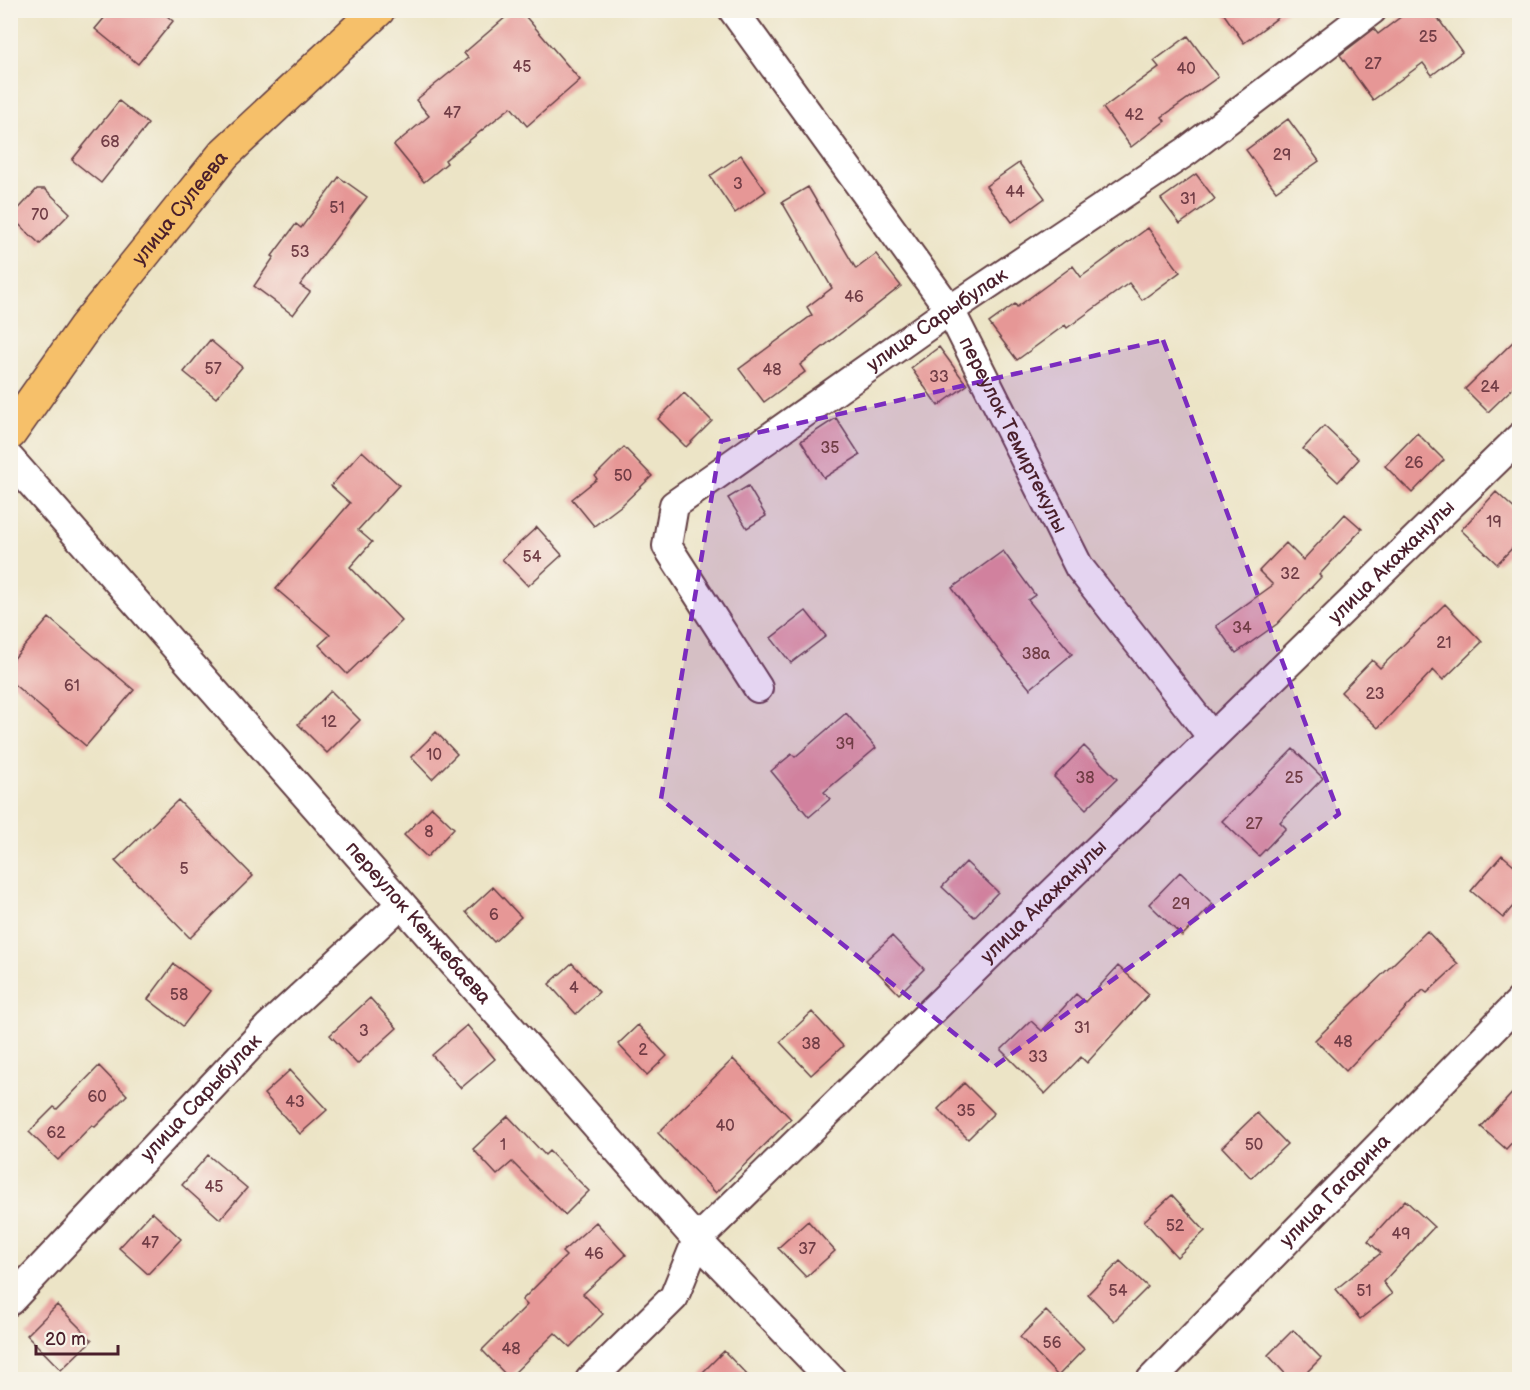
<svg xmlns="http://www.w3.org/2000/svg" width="1530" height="1390" font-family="'Balsamiq Sans',sans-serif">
	<rect width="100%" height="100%" fill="#f7f3e8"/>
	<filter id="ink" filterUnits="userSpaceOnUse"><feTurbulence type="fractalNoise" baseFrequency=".0167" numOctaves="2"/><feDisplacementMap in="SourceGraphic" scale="12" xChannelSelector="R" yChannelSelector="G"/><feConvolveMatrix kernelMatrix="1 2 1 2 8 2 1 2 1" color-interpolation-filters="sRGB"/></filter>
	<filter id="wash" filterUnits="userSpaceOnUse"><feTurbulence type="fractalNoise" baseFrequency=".008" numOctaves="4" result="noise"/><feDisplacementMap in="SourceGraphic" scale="24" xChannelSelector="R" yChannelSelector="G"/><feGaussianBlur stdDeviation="1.35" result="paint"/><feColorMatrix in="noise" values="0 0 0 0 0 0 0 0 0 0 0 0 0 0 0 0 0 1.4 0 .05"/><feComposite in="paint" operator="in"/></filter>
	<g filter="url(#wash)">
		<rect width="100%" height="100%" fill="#ece4c6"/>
		<g id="blocks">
			<path fill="#e69796" d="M111,10h49l13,11 -35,43 -43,-35z
				M514,10h6l60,70 -53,46 -16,-19 -66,53 2,3 -23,19 -30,-37 35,-29 -13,-16 52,-42 -4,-5z
				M1221,10h67l-44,33z
				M1410,10h22l30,42 -30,23 -9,-12 -50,37 -33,-45 34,-26 4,5z
				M1188,36l30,41 -56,40 3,4 -34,26 -28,-39 56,-41 -5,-6z
				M119,101l29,23 -47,59 -29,-23z
				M1288,119l31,42 -43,30 -30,-41z
				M741,155l25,36 -31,22 -25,-37z
				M1019,163l26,35 -33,24 -26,-36z
				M1196,174l19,25 -35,25 -19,-25z
				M339,177l28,20 -67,88 10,7 -17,23 -39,-29 20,-29 -2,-1 24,-32 5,4z
				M808,187l48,82 20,-15 25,32 -101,79 5,7 -41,30 -25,-33 73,-54 -5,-8 25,-19 -50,-86z
				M37,189h8l25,24 -30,31 -29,-27z
				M1148,228l32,44 -38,28 -13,-17 -62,45 -2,-3 -48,35 -28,-37 26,-19 2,3 56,-41 8,11z
				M1520,335v46l-32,31 -23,-23z
				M210,340l32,27 -26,31 -32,-26z
				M939,347l28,38 -29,21 -27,-38z
				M684,393l28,28 -26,26 -28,-28z
				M836,418l24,37 -36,23 -23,-37z
				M1324,426l35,33 -21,23 -35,-33z
				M1417,433l27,27 -32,33 -27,-27z
				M624,447l28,29 -30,29 -28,21 -22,-27 25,-20 -2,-3z
				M362,451l37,34 -41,45 14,12 -22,25 52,54 -55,53 -28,-29 11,-10 -54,-46 74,-86 -19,-17z
				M748,486l18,30 -19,12 -19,-30z
				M1496,492l24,22v26l-23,24 -36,-34z
				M1345,514l17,15 -43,46 2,2 -44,47 -41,29 -20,-27 57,-41 -14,-14 27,-28 17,17z
				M537,527l25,28 -34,31 -26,-27z
				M1003,551l32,44 -7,5 44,54 -42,35 -28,-34 -50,-67z
				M1445,604l37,38 -39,38 -10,-10 -55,58 -37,-36 31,-32 8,8z
				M806,611l20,25 -35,27 -20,-25z
				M49,618l85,72 -48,56 -76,-65v-18z
				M331,691l29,29 -33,33 -29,-29z
				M846,713l30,35 -52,44 6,7 -21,18 -38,-46 21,-17 3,3z
				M436,732l21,22 -25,25 -21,-22z
				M1084,746l33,33 -31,30 -32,-32z
				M1293,749l30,29 -43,44 6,6 -27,28 -37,-35z
				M178,800l75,76 -63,62 -75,-77z
				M432,807l22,21 -27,29 -23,-22z
				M1502,855l18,15v28l-17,20 -32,-27z
				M966,862l32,30 -24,25 -32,-30z
				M1180,872l33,32 -31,32 -33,-32z
				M493,887l28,30 -27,25 -28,-30z
				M1427,931l31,33 -31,29 -4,-3 -77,81 -31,-31z
				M892,936l32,33 -25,25 -33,-34z
				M572,963l27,29 -23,22 -27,-30z
				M174,964l36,27 -27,35 -35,-27z
				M1118,966l31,28 -62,69 -6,-6 -36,37 -44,-44 30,-29 11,10 34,-37 9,8z
				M370,998l27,30 -40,36 -27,-29z
				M812,1012l31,34 -32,29 -31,-33z
				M467,1025l28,34 -34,29 -29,-33z
				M638,1025l29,31 -20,19 -29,-31z
				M733,1059l58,60 -75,74 -58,-60z
				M99,1066l28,29 -32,32 -3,-2 -34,35 -29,-28 25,-25 3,2z
				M290,1070l37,40 -27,24 -36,-40z
				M964,1083l30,30 -26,26 -30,-30z
				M1520,1085v49l-14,15 -25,-22z
				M1257,1113l30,31 -36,34 -29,-31z
				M508,1116l37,39 4,-4 40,40 -24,24 -53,-53 -15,13 -24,-26z
				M208,1155l39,33 -27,31 -38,-34z
				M1172,1195l33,36 -28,26 -33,-36z
				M1405,1200l29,27 -51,55 9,12 -32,25 -24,-30 45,-36 -13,-12z
				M152,1212l29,27 -33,35 -29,-26z
				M808,1221l27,30 -29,26 -28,-29z
				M596,1222l30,33 -43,39 20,20 -33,33 -15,-14 -46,45 -27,-28 45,-45 -5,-5 44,-44 -4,-4z
				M1120,1261l28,26 -34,34 -26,-27z
				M57,1305l35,35 -31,30 -34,-35z
				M1046,1311l38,38 -26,27 -38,-39z
				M1293,1330l28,28 -22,22h-8l-23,-25z
				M724,1351l28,29h-57z"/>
		</g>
	</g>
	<g filter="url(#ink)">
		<use href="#blocks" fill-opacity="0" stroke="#623d42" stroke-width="1.5"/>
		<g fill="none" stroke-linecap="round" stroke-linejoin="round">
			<defs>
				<g id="minor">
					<path id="s1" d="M733,10l217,300 129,257 133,170"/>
					<path id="s2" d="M10,459l687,781 135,140"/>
					<path id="s3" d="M758,688l-91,-142 7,-41 276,-195 237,-159 185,-141"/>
					<path id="s4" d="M10,1301l258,-274 133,-123"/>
					<path id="s5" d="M590,1380l84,-83 23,-57 823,-803"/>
					<path id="s6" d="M1151,1380l369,-379"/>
				</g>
				<g id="major">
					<path id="s7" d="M10,433l75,-106 139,-173 154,-144"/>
				</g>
			</defs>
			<use href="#minor" stroke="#623d42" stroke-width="32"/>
			<use href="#major" stroke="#623d42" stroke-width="36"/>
			<use href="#minor" stroke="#fff" stroke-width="28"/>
			<use href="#major" stroke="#f6c06b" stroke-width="33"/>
		</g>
	</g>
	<path fill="#7b2cbf" fill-opacity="0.2" stroke="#7b2cbf" stroke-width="4.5" stroke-dasharray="12 8" stroke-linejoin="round" d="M1163,340l176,474 -344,252 -334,-267 60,-358z"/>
	<g text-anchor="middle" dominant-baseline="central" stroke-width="4.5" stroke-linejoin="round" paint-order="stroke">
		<g font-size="16" fill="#713d46">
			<text x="1428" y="37">25</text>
			<text x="1373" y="64">27</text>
			<text x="522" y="67">45</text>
			<text x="1186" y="69">40</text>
			<text x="452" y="113">47</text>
			<text x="1134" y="115">42</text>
			<text x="110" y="142">68</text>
			<text x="1282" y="155">29</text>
			<text x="738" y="184">3</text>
			<text x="1015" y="192">44</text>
			<text x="1188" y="199">31</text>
			<text x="337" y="208">51</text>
			<text x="40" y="215">70</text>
			<text x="300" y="252">53</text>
			<text x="854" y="297">46</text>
			<text x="213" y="369">57</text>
			<text x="772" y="370">48</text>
			<text x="939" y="377">33</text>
			<text x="1490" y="387">24</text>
			<text x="830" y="448">35</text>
			<text x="1414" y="463">26</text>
			<text x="623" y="476">50</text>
			<text x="1494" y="522">19</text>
			<text x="532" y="557">54</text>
			<text x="1290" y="574">32</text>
			<text x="1242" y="628">34</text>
			<text x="1444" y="643">21</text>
			<text x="1036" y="654">38а</text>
			<text x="72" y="686">61</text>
			<text x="1375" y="694">23</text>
			<text x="329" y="722">12</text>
			<text x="845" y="744">39</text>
			<text x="434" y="755">10</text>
			<text x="1085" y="778">38</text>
			<text x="1294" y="778">25</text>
			<text x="1254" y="824">27</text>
			<text x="429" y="832">8</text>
			<text x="184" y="869">5</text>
			<text x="1181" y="904">29</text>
			<text x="494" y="915">6</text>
			<text x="574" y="988">4</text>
			<text x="179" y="995">58</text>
			<text x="1082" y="1028">31</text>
			<text x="364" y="1031">3</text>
			<text x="1343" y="1042">48</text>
			<text x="811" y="1044">38</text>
			<text x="643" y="1050">2</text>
			<text x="1038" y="1057">33</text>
			<text x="97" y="1097">60</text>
			<text x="295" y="1102">43</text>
			<text x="966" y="1111">35</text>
			<text x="725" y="1126">40</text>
			<text x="56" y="1133">62</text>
			<text x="503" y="1145">1</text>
			<text x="1254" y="1145">50</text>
			<text x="214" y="1187">45</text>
			<text x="1175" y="1226">52</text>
			<text x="1401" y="1234">49</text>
			<text x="150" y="1243">47</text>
			<text x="807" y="1249">37</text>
			<text x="594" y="1254">46</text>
			<text x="1118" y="1291">54</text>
			<text x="1364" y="1291">51</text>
			<text x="1052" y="1343">56</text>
			<text x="511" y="1349">48</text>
		</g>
		<g font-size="20" fill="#4a1f2b" stroke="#f7f3e8">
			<text stroke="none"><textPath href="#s7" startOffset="282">улица Сулеева</textPath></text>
			<text stroke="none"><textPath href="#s3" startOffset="532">улица Сарыбулак</textPath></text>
			<text stroke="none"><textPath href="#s1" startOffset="510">переулок Темиртекулы</textPath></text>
			<text stroke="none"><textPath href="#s5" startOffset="1150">улица Акажанулы</textPath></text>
			<text stroke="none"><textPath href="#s5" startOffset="664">улица Акажанулы</textPath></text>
			<text stroke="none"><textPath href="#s2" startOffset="618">переулок Кенжебаева</textPath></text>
			<text stroke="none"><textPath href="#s4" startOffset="279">улица Сарыбулак</textPath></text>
			<text stroke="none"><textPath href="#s6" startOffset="264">улица Гагарина</textPath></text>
		</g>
	</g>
	<rect width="1530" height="1390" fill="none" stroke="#f7f3e8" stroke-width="36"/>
	<path d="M36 1345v9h82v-9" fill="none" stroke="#4a1f2b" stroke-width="3"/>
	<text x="45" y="1345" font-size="18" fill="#4a1f2b" stroke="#f7f3e8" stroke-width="4.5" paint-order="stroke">20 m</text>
</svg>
